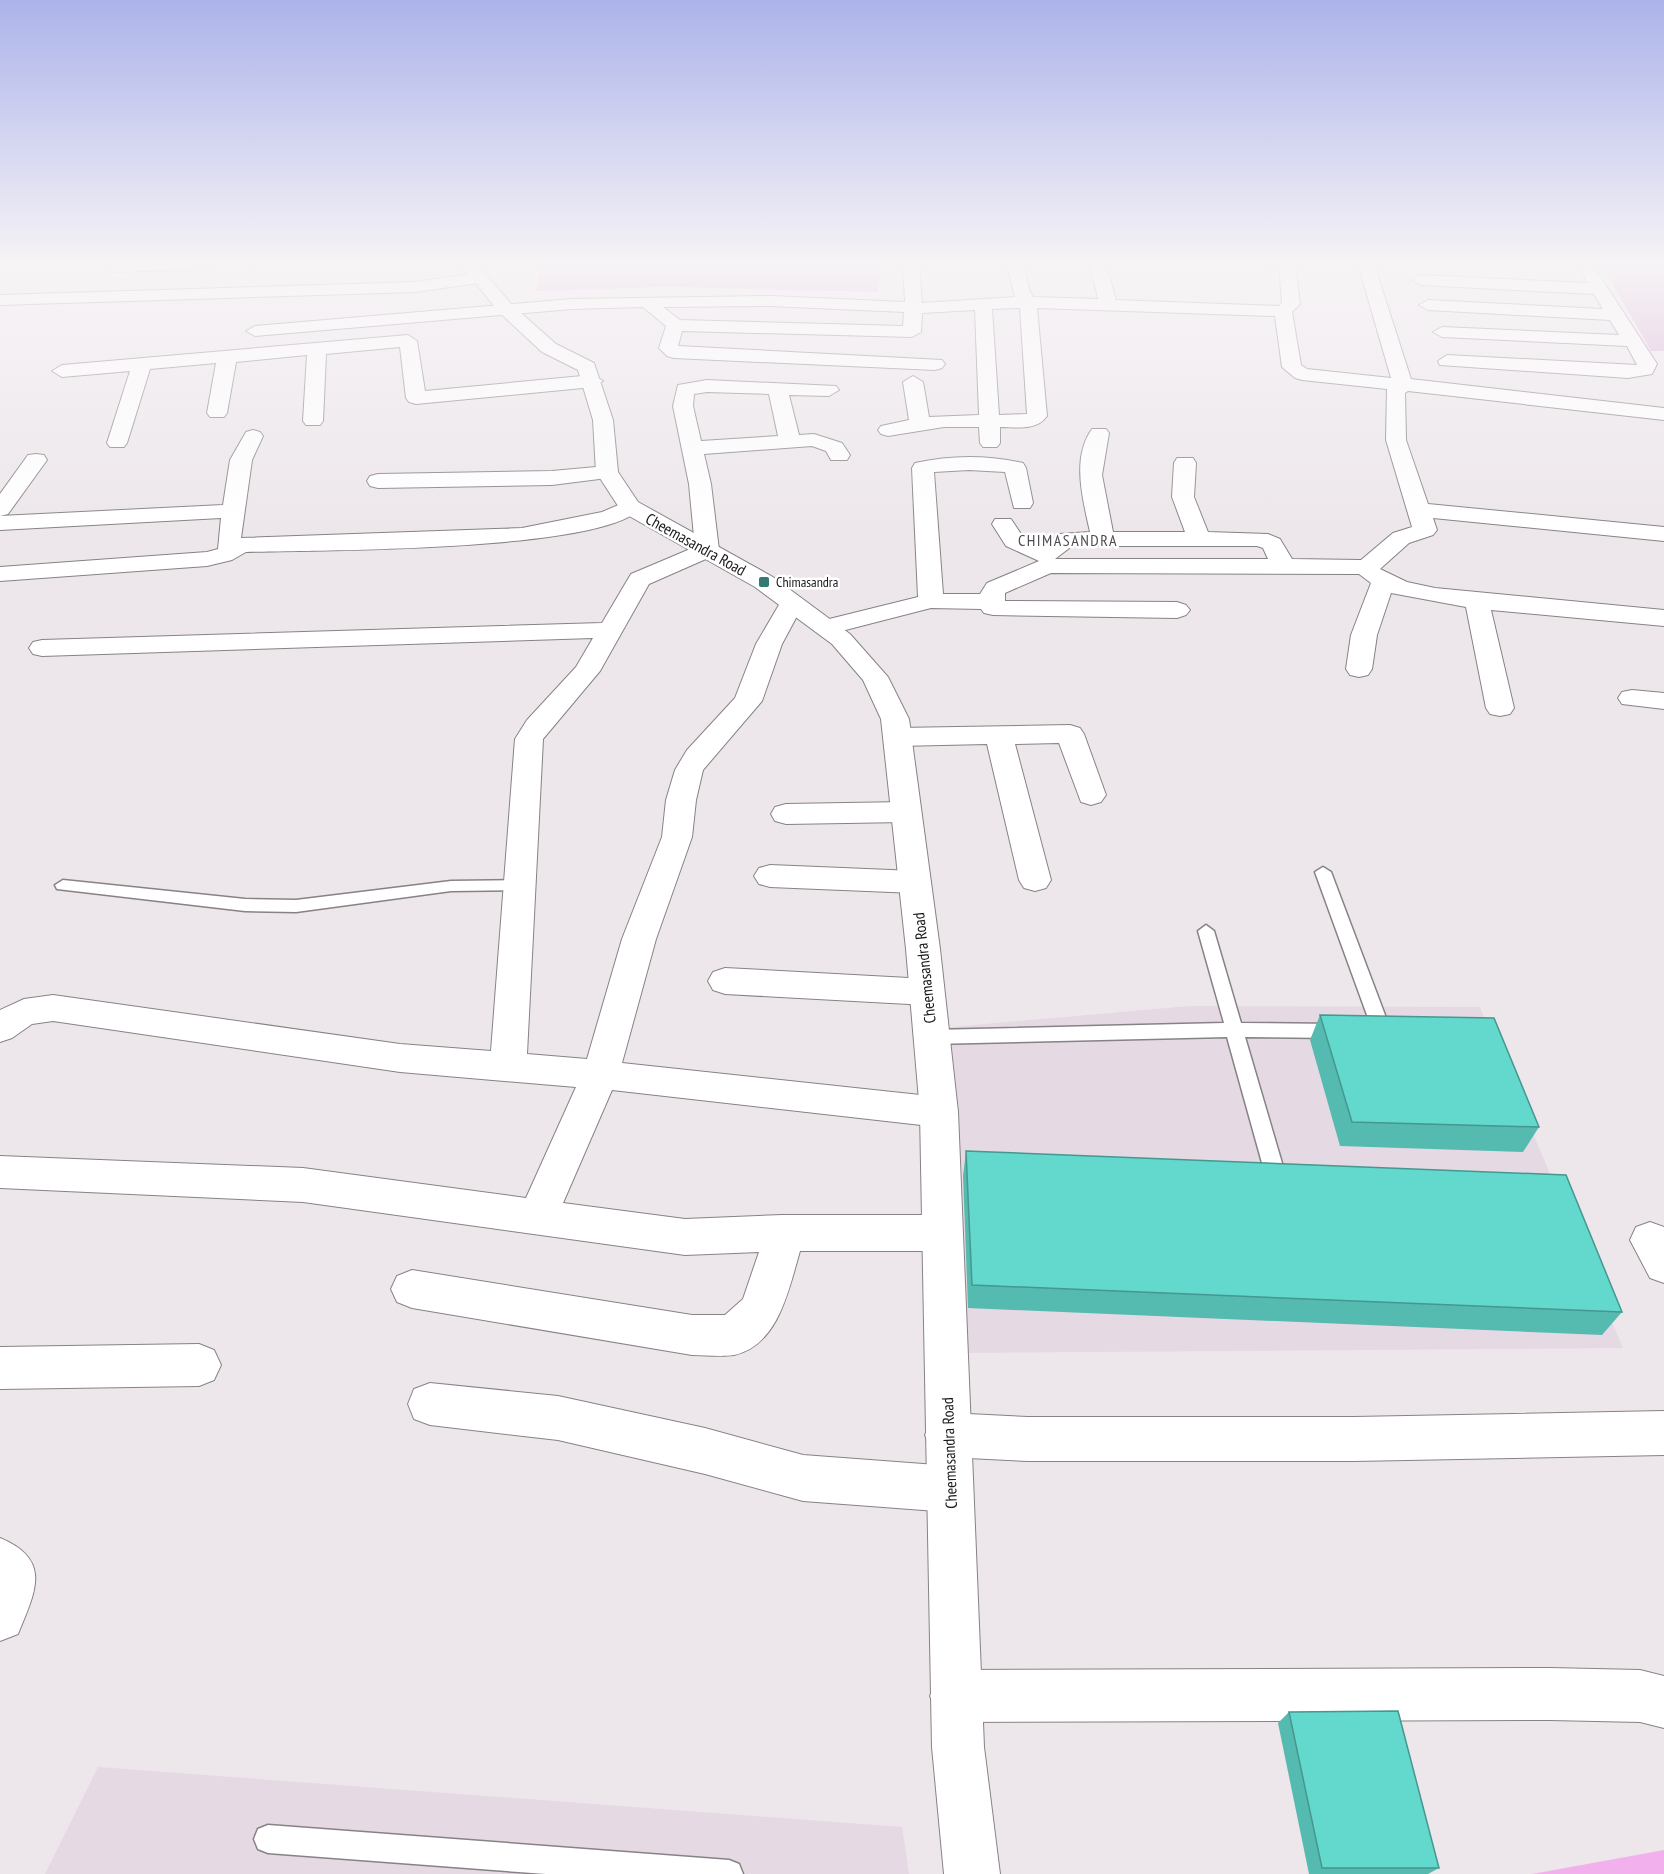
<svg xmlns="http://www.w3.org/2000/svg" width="1664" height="1874" font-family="'PT Sans Narrow',sans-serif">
	<rect width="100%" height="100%" fill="#ede7ec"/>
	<path fill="#e5d9e4" d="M1189,1006l291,1 143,341 -658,5 -25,-325z
		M98,1767l804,60 7,47h-864z"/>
	<path fill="#dab2d6" d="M540,264h340l-2,28 -210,-5 -132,4z
		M1601,264h63v87h-13z"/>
	<path fill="#f2b1ec" d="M1664,1850v24h-132z"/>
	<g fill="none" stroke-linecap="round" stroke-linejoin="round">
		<defs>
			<path id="lane" d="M1323,867l8,5 60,159 -3,5h-18l-3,-5 4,-5 -56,-154z
				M63,880l182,19 51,1 155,-19 68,-1 8,5 -8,5 -68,1 -155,21 -51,-1 -188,-22 -2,-4z
				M1206,925l8,6 27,92 95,1 6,2 3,5 -3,5 -6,2 -91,-1 39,133 -3,6 -7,2 -7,-2 -3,-6 -37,-133 -295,7 -6,-2 -3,-5 3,-5 6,-2 292,-7 -26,-92z
				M268,1825l461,35 10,4 4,10h-197l-278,-21 -10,-4 -4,-10 4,-10z"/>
			<path id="street" d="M110,264h101l-8,5 -87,3 -6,-1 -2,-4z
				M903,264h16l3,39 93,-6 -8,-33h16l7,28 3,5 65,2 -8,-35h16l10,36 163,6 3,-3 -3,-39h16l5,40 -8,8 9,53 6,4 84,9 -33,-114h16l37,115 253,29v12l-256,-29 -3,2 1,47 22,64 236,23v14l-231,-23 4,12 -4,5 -24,8 -29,26 27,13 28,6 229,22v16l-173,-16 23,98 -4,6 -10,2 -10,-2 -4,-6 -20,-101 -75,-14 -14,42 -5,34 -4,6 -9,2 -9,-2 -4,-6 5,-34 20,-52 -12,-9 -308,-1 -46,20v8l172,1 9,3 4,5 -4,5 -9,3 -184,-3 -9,-2 -3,-4 -50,-1 -105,27 -9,-3 -4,-5 4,-5 101,-25 -6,-129 3,-5c36,-8 72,-8 108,0l3,5 7,35 -3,5h-16l-9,-36 -36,-2 -35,2 9,122h37l7,-11 52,-22 -33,-15 -14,-22 3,-5h16l12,18 19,9 17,-12 31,-2c-7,-32 -19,-74 2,-103h14l3,4 -7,42 11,57h72l-13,-35 2,-34 3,-5h16l3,5 -2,34 14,35 60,2 12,5 12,20 69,1 32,-27 19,-6 -26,-87 1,-51 -85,-9 -7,-2 -13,-11 -7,-51 -238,-8 10,108c-10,15 -31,11 -47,11v16l-3,4h-14l-3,-4 -1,-16h-35l-56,9 -7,-2 -3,-4 3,-4 28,-6 -6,-38 10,-6 10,6 6,35 50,-2 -4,-105 -53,3 -1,19 -9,5 -230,-6 -4,15 264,14 3,4 -3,4 -7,2 -261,-12 -7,-2 -8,-8 7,-22 -23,-19 -71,2 -317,27 -9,-5 9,-5 317,-27 199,-3 134,6zM771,306l133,6 -1,14 -223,-6 -17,-13zM1020,308l7,106 -28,1 -7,-106zM1072,546h185l6,2 5,11h-213z
				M1576,264h16l65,100 -5,10 -24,4 -188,-13 -2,-4 9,-6 190,10 -10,-19 -185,-9 -9,-5 9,-5 177,8 -9,-15 -182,-10 -9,-5 9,-5 175,9 -9,-15 -174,-9 -8,-5 8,-5 168,8z
				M479,273l6,1 2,4 -2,4 -70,10 -415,13v-10l415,-13z
				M408,335l9,6 8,50 168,-16 10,6 -10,6 -177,17 -7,-2 -3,-4 -6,-51 -74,7 -3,67 -3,4h-14l-3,-4 4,-66 -71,7 -9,51 -3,4h-14l-3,-4 9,-50 -66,6 -23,74 -3,4h-14l-3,-4 23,-72 -68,6 -10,-6 10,-6z
				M707,380l129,6 3,4 -10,6 -40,-1 10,40 15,-1 28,9 8,12 -3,5h-16l-5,-9 -14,-5 -108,8 7,30 8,66 -4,5 -66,29 -49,87 -57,68 -16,315 60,5 35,-120 40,-102 4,-37 9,-30 12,-20 48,-52 21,-54 27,-46 9,-2 9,2 3,5 -22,41 -20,57 -59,69 -7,30 -4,37 -36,102 -34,124 317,34 13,4 6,11 -6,11 -13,4 -327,-37 -49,113 122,16 97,-4h161l14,6 6,12 -6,12 -14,6h-143c-11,37 -21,94 -66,104 -13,2 -29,0 -42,0l-280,-47 -15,-6 -6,-13 6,-13 15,-6 280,45h33l18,-16 16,-47 -74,3 -382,-53 -303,-14v-32l303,12 223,30 50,-111 -176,-15 -347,-51 -21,3 -20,14 -12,4v-32l24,-11 29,-4 347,49 91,7 24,-312 12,-19 49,-53 17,-29 -551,18 -9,-2 -4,-6 4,-6 9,-2 560,-17 29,-49 64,-27 -6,-63 -16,-78 5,-21zM707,392l62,2 9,42 -77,5 -8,-35 1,-12z
				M253,430l7,2 3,4 -11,24 -11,78 281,-10 80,-16 28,-12 8,2 3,5c-31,45 -332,43 -395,45l-14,8 -25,6 -207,15v-14l207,-15 11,-3 3,-31 -221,12v-14l223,-11 7,-45 16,-28z
				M36,454l8,1 3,5 -39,54 -8,2v-22l28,-39z
				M607,466l8,1 3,5 -3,5 -63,8 -174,3 -8,-2 -3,-5 3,-5 8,-2 174,-3z
				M1632,690l32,3v16l-42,-5 -4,-6 4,-6z
				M1070,725l10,3 4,6 22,61 -5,7 -10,3 -10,-3 -22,-59 -44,1 36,136 -5,8 -11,3 -11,-3 -5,-8 -32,-136 -90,2 -10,-3 -4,-6 4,-6 10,-3z
				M906,802l11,3 4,7 -4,7 -11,3 -120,2 -11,-3 -4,-7 4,-7 11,-3z
				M770,865l145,6 11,3 5,8 -5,8 -11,3 -145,-6 -11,-3 -5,-8 5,-8z
				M725,968l202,11 12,4 5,9 -5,9 -12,4 -202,-11 -12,-4 -5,-9 5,-9z
				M1650,1222l14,5v56l-14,-5 -20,-38 6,-13z
				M199,1344l15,6 7,15 -7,15 -15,6 -199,3v-42z
				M430,1383l128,13 147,32 98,27 147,11 16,7 7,16 -7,16 -16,7 -147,-11 -98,-27 -147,-34 -128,-15 -16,-6 -6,-15 6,-15z
				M1664,1411v44l-310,6h-326l-80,-4 -16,-6 -7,-16 7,-16 16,-6 80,4h326z
				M0,1538c53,22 35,54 18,96l-18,7z
				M1550,1668l90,2 24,6v52l-24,-6 -90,-2 -594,2 -18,-8 -8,-18 8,-18 18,-8z"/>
			<path id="secondary" d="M460,264h17l35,41 44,39 38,19 19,57 5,52 20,30 135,75 77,57 38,43 21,42 31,230 18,163 26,635 16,127h-56l-12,-127 -12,-635 -14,-163 -25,-230 -18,-39 -31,-36 -77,-57 -133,-75 -26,-40 -3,-52 -15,-50 -36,-18 -42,-39z"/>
		</defs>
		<use href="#lane" stroke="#878286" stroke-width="3"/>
		<use href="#street" stroke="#878286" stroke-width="2"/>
		<use href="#secondary" stroke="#878286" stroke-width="2"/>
		<use href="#lane" fill="#fff" fill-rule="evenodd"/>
		<use href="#street" fill="#fff" fill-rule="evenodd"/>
		<use href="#secondary" fill="#fff" fill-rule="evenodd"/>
	</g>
	<path fill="#55baaf" d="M1320,1015l219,112 -16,25 -183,-6 -30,-106z
		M966,1151l656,161 -20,23 -634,-27 -5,-132z
		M1289,1712l150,156 -11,6h-119l-31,-151z"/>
	<path fill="#63d8cc" stroke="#45978f" stroke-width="1.5" d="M1320,1015l174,3 45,109 -187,-5z
		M966,1151l600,24 56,137 -650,-27z
		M1398,1711l41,157h-117l-33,-156z"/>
	<linearGradient id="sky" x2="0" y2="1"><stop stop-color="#acb3ea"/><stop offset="0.5" stop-color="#f7f4f6"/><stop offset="1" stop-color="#f7f4f6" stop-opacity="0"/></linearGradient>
	<rect width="1664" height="527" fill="url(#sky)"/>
	<rect fill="#327a73" stroke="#fff" stroke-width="2" x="758" y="576" width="12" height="12" rx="3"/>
	<g text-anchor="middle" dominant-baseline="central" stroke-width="5" stroke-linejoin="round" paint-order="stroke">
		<g font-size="14" fill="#191719" stroke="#fff" text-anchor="start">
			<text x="776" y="582">Chimasandra</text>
		</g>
		<g font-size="16" letter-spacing="1.5" fill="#504b4f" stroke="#fff">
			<text x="1068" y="540">CHIMASANDRA</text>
		</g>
		<g font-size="16" fill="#191719" stroke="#fff">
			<text transform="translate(696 544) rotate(29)">Cheemasandra Road</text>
			<text transform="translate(924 968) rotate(-96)">Cheemasandra Road</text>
			<text transform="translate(949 1453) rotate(-92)">Cheemasandra Road</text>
		</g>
	</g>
</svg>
